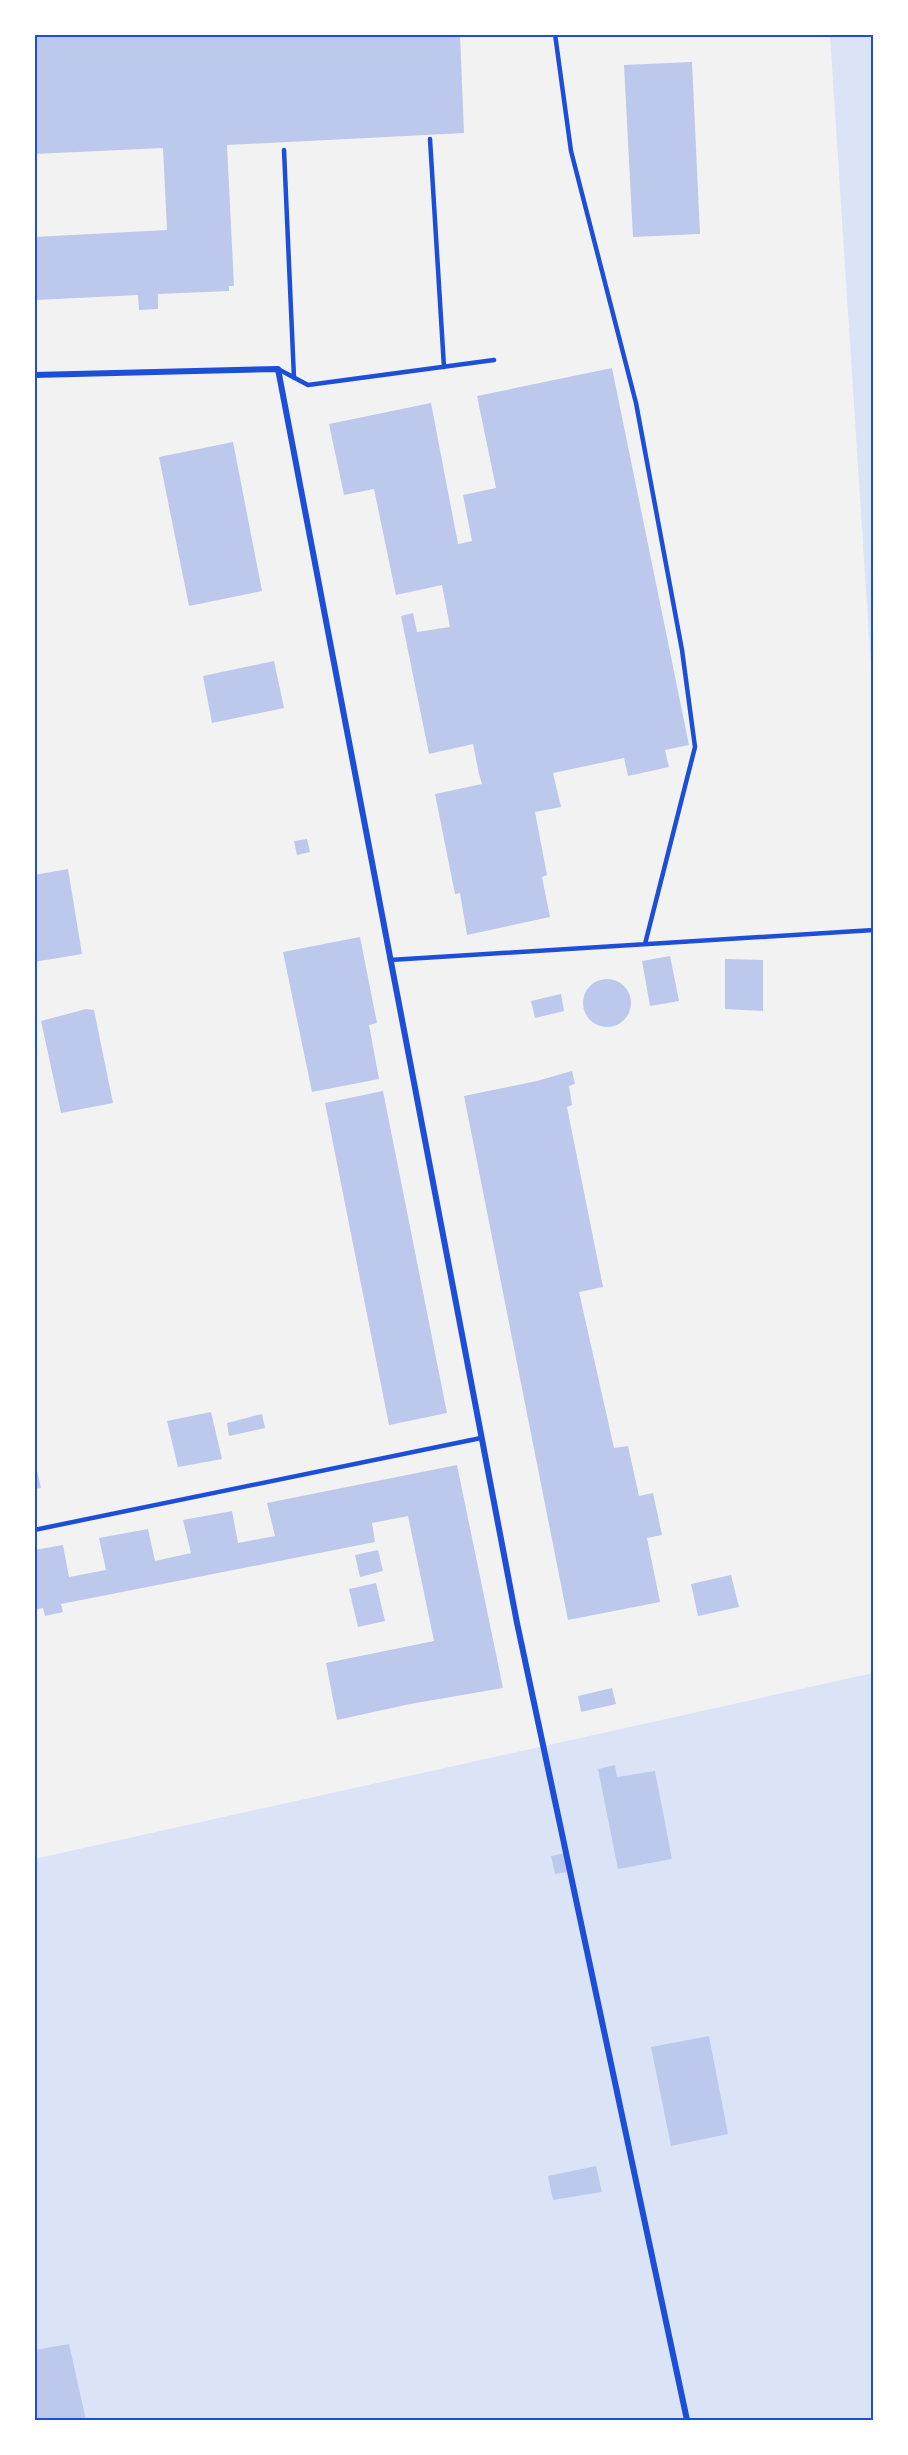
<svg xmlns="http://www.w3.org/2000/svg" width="908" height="2455" font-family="Lato,sans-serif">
	<rect width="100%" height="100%" fill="#f2f2f2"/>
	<path fill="#dbe4f7" d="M830,35h43v663z
		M873,1673v747h-838l-1,-561z"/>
	<path fill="#bdc9ec" d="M34,34h426l4,99 -237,12 7,141h-5v5l-71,3v15l-19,1 -1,-15 -102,5 -2,-63 133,-7 -4,-82 -129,6z
		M692,62l8,172 -67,3 -9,-172z
		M612,368l77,377 -24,5 4,17 -41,9 -4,-18 -71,15 8,34 -26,5 12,63 -5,2 8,40 -83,18 -7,-42 -5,1 -20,-100 47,-10 -3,-10 -6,-30 -44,10 -28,-138 12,-3 4,19 33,-5 -8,-42 -46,10 -22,-106 -30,6 -15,-71 102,-21 27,141 14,-3 -9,-46 33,-7 -19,-92z
		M233,442l29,149 -73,15 -30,-149z
		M274,661l10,47 -72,15 -9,-47z
		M307,839l3,13 -13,3 -3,-14z
		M68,869l14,85 -48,8v-87z
		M360,937l17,86 -8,2 10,54 -67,13 -29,-140z
		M670,956l9,45 -29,5 -8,-45z
		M725,959l38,1v51l-38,-2z
		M583 1003a24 24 0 1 1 48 0a24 24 0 1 1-48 0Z
		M561,994l3,17 -29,7 -4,-17z
		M86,1009l8,1 19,93 -52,10 -20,-92z
		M572,1071l3,13 -6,2 3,19 -5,2 36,180 -24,5 35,156 14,-2 11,50 14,-3 9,42 -15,3 13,64 -92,18 -104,-524 73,-15z
		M383,1091l64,322 -58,12 -64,-322z
		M211,1412l11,47 -44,8 -11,-46z
		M262,1414l3,14 -36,8 -2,-13z
		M34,1458l7,30 -7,1z
		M457,1465l46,223 -93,16 -73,16 -11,-57 108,-22 -26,-125 -36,7 3,19 -314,62 2,8 -18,4 -2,-8 -9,2v-60l29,-5 6,32 37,-7 -7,-32 49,-9 7,32 36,-8 -8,-33 49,-9 6,32 37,-7 -8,-33z
		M378,1550l5,21 -23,6 -5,-22z
		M731,1575l8,32 -41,9 -7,-32z
		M376,1583l9,38 -27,6 -9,-38z
		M612,1688l4,16 -35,8 -3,-16z
		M615,1765l2,12 38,-6 17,88 -54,10 -20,-100z
		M565,1853l3,19 -13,2 -4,-18z
		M709,2036l19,98 -57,12 -20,-99z
		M596,2166l6,26 -49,8 -5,-24z
		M69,2344l17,76h-52v-70z"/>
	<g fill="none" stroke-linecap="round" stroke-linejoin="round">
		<path stroke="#1d4ed8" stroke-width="4.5" d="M555,34l16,117 65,252 46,247 13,97 -50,197
			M430,139l14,228
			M284,150l10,228
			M278,369l30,16 186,-25
			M390,960l484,-30
			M34,1530l447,-92"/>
		<path stroke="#1d4ed8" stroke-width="6" d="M34,375l244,-6 239,1254 170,797"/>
	</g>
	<rect width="908" height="2455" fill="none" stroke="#ffffff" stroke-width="72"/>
	<rect x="36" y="36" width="836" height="2383" fill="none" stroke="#1d4ed8" stroke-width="2"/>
</svg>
